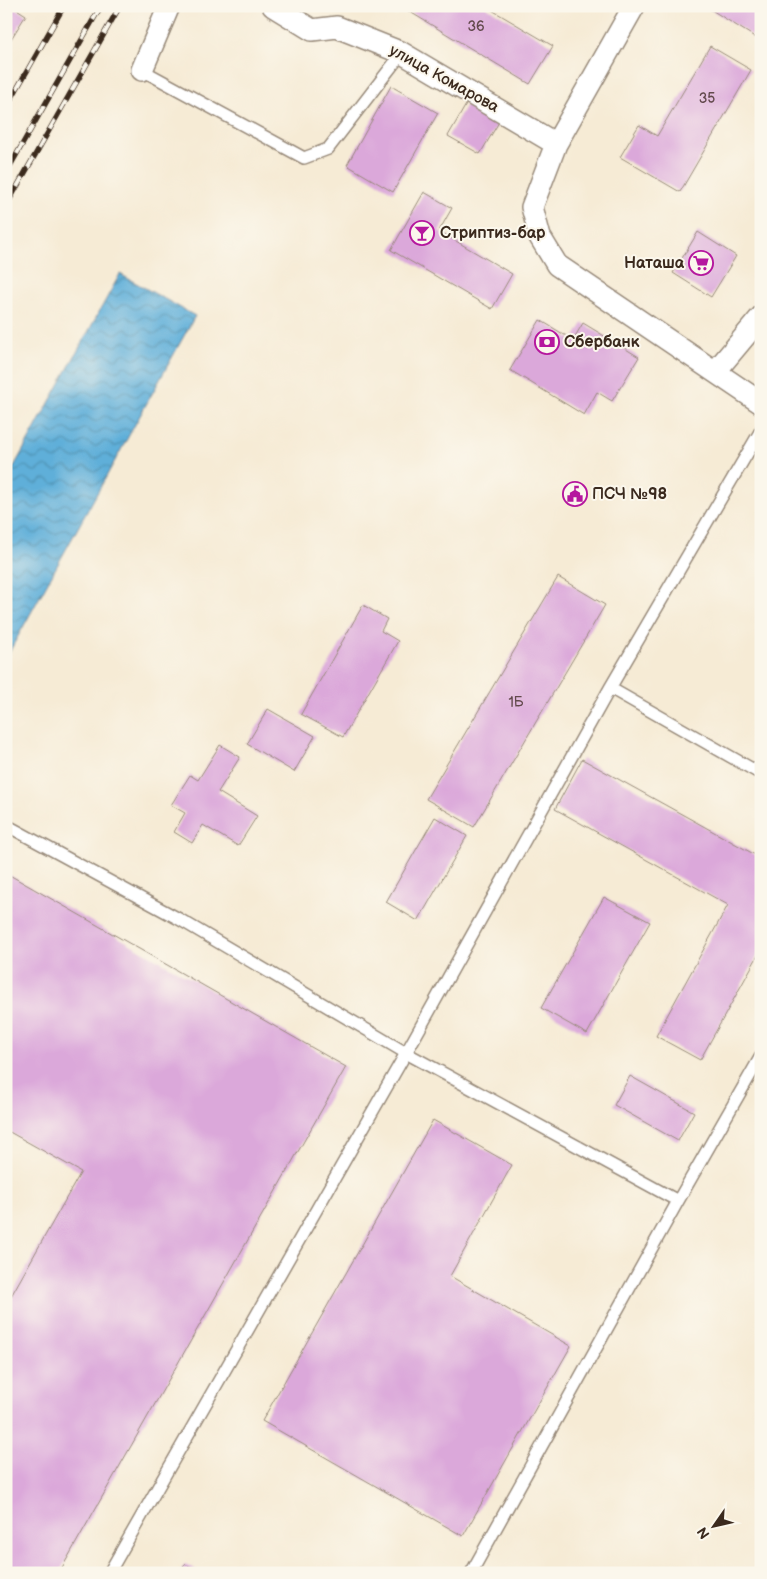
<svg xmlns="http://www.w3.org/2000/svg" width="767" height="1579" font-family="'Balsamiq Sans',sans-serif">
	<defs>
		<pattern id="water-waves" width="16" height="10" patternUnits="userSpaceOnUse" patternTransform="scale(1.25)"><rect width="16" height="10" fill="#5eafd9"/><path d="M0 5q4-4 8 0t8 0" fill="none" stroke="#4f8faf"/></pattern>
	</defs>
	<rect width="100%" height="100%" fill="#fbf7ec"/>
	<filter id="ink" filterUnits="userSpaceOnUse"><feTurbulence type="fractalNoise" baseFrequency=".02" numOctaves="2"/><feDisplacementMap in="SourceGraphic" scale="10" xChannelSelector="R" yChannelSelector="G"/><feConvolveMatrix kernelMatrix="1 2 1 2 8 2 1 2 1" color-interpolation-filters="sRGB"/></filter>
	<filter id="wash" filterUnits="userSpaceOnUse"><feTurbulence type="fractalNoise" baseFrequency=".0096" numOctaves="4" result="noise"/><feDisplacementMap in="SourceGraphic" scale="20" xChannelSelector="R" yChannelSelector="G"/><feGaussianBlur stdDeviation="1.12" result="paint"/><feColorMatrix in="noise" values="0 0 0 0 0 0 0 0 0 0 0 0 0 0 0 0 0 1.4 0 .05"/><feComposite in="paint" operator="in"/></filter>
	<g filter="url(#wash)">
		<rect width="100%" height="100%" fill="#f6ebd5"/>
		<path fill="url(#water-waves)" stroke="#4c6c7c" d="M120,274l75,42 -189,342v-177z"/>
		<g id="blocks">
			<path fill="#dba8da" d="M6,6h6l14,9 -20,32z
				M400,6h85l68,40 -23,38z
				M712,6h40l9,6v29l-51,-32z
				M710,46l41,24 -71,122 -60,-35 19,-32 18,11z
				M391,86l47,27 -45,79 -46,-27z
				M467,103l32,19 -19,32 -32,-18z
				M424,192l28,16 -13,23 73,43 -20,35 -101,-59z
				M698,232l38,24 -25,41 -38,-24z
				M540,320l33,20 10,-17 56,34 -27,44 -15,-9 -13,23 -74,-45z
				M558,577l47,28 -131,222 -48,-28z
				M363,605l24,14 -6,12 17,10 -55,96 -42,-23z
				M268,709l47,27 -21,36 -47,-28z
				M220,745l20,12 -22,35 39,24 -19,30 -35,-21 -11,18 -18,-11 11,-19 -14,-8 19,-30 8,5z
				M582,759l179,99v92l-61,110 -44,-24 72,-131 -173,-96z
				M435,817l32,19 -49,85 -32,-19z
				M6,873l340,194 -287,506h-53v-268l75,-133 -75,-42z
				M604,897l46,25 -63,112 -46,-26z
				M630,1076l64,36 -16,29 -64,-36z
				M433,1120l79,45 -62,111 121,70 -108,190 -201,-115z
				M185,1564l17,9h-22z"/>
		</g>
	</g>
	<g filter="url(#ink)">
		<use href="#blocks" fill-opacity="0" stroke="#988a7a" stroke-width="1"/>
		<g fill="none" stroke-linecap="round" stroke-linejoin="round">
			<defs>
				<path id="lane" d="M142,70l162,88 24,-9 74,-96
					M610,688l151,86
					M6,825l173,94 227,134 272,148
					M109,1573l297,-520 204,-365 151,-258
					M471,1573l207,-372 83,-145"/>
				<path id="street" d="M273,6l39,24 25,-3 65,26 154,91
					M634,6l-78,138 -24,63 8,30 17,28 204,138
					M142,70l27,-64
					M715,372l46,-55"/>
			</defs>
			<use href="#lane" stroke="#988a7a" stroke-width="14"/>
			<use href="#street" stroke="#988a7a" stroke-width="24"/>
			<use href="#lane" stroke="#fff" stroke-width="11"/>
			<use href="#street" stroke="#fff" stroke-width="21"/>
			<defs>
				<path id="rail" d="M6,108l58,-102
					M6,173l95,-167
					M6,206l114,-200"/>
			</defs>
			<use href="#rail" stroke="#3b2a1e" stroke-width="5.5"/>
			<use href="#rail" stroke="#fbf7ec" stroke-width="4" stroke-dasharray="11" stroke-linecap="butt"/>
		</g>
	</g>
	<defs>
		<symbol id="bar-ring" viewBox="-11 -11 22 22"><circle r="9.5" fill="#fbf7ec" stroke="#b5179e" stroke-width="1.5"/><path d="M-6-5H6L.8 .8V4.5H3.5V6h-7V4.5H-.8V.8Z" fill="#b5179e"/></symbol>
		<symbol id="supermarket-ring" viewBox="-11 -11 22 22"><circle r="9.5" fill="#fbf7ec" stroke="#b5179e" stroke-width="1.5"/><path d="M-6-5.5h2.5l.6 2H6L4.5 2H-2.5L-4.4-4H-6ZM-1.5 3.2a1.3 1.3 0 1 0 .1 0ZM3 3.2a1.3 1.3 0 1 0 .1 0Z" fill="#b5179e"/></symbol>
		<symbol id="bank-ring" viewBox="-11 -11 22 22"><circle r="9.5" fill="#fbf7ec" stroke="#b5179e" stroke-width="1.5"/><path d="M-6-4H6V4H-6ZM0-2.3a2.3 2.3 0 1 0 0 4.6a2.3 2.3 0 1 0 0-4.6Z" fill="#b5179e"/></symbol>
		<symbol id="civic-ring" viewBox="-11 -11 22 22"><circle r="9.5" fill="#fbf7ec" stroke="#b5179e" stroke-width="1.5"/><path d="M-.6-6.5H3V-4.5H.6V-3L4-1V1h2V6H-6V1h2V-1L-.6-3ZM-1.2 2.5V6h2.4V2.5Z" fill="#b5179e"/></symbol>
	</defs>
	<g fill-rule="evenodd">
		<use href="#bar-ring" x="408" y="219" width="28" height="28"/>
		<use href="#supermarket-ring" x="687" y="249" width="28" height="28"/>
		<use href="#bank-ring" x="533" y="328" width="28" height="28"/>
		<use href="#civic-ring" x="561" y="480" width="28" height="28"/>
	</g>
	<g text-anchor="middle" dominant-baseline="central" stroke-width="4" stroke-linejoin="round" paint-order="stroke">
		<g font-size="14" fill="#634a4d">
			<text x="476" y="26">36</text>
			<text x="707" y="98">35</text>
			<text x="516" y="702">1Б</text>
		</g>
		<g font-size="16" fill="#3b2a1e" stroke="#fbf7ec">
			<text transform="translate(444 79) rotate(29)">улица Комарова</text>
		</g>
		<g font-size="16" font-weight="bold" fill="#3b2a1e" stroke="#fbf7ec" text-anchor="start">
			<text x="440" y="233">Стриптиз-бар</text>
			<text x="684" y="263" text-anchor="end">Наташа</text>
			<text x="564" y="342">Сбербанк</text>
			<text x="592" y="494">ПСЧ №98</text>
		</g>
	</g>
	<rect width="767" height="1579" fill="none" stroke="#fbf7ec" stroke-width="25"/>
	<g transform="translate(714 1526) rotate(236)" stroke="#fbf7ec" stroke-width="4" paint-order="stroke">
	<path d="M0-4L9 19L0 12L-9 19Z" fill="#3b2a1e"/>
	<text y="-8" font-size="14" font-weight="bold" text-anchor="middle" fill="#3b2a1e">N</text>
	</g>
</svg>
